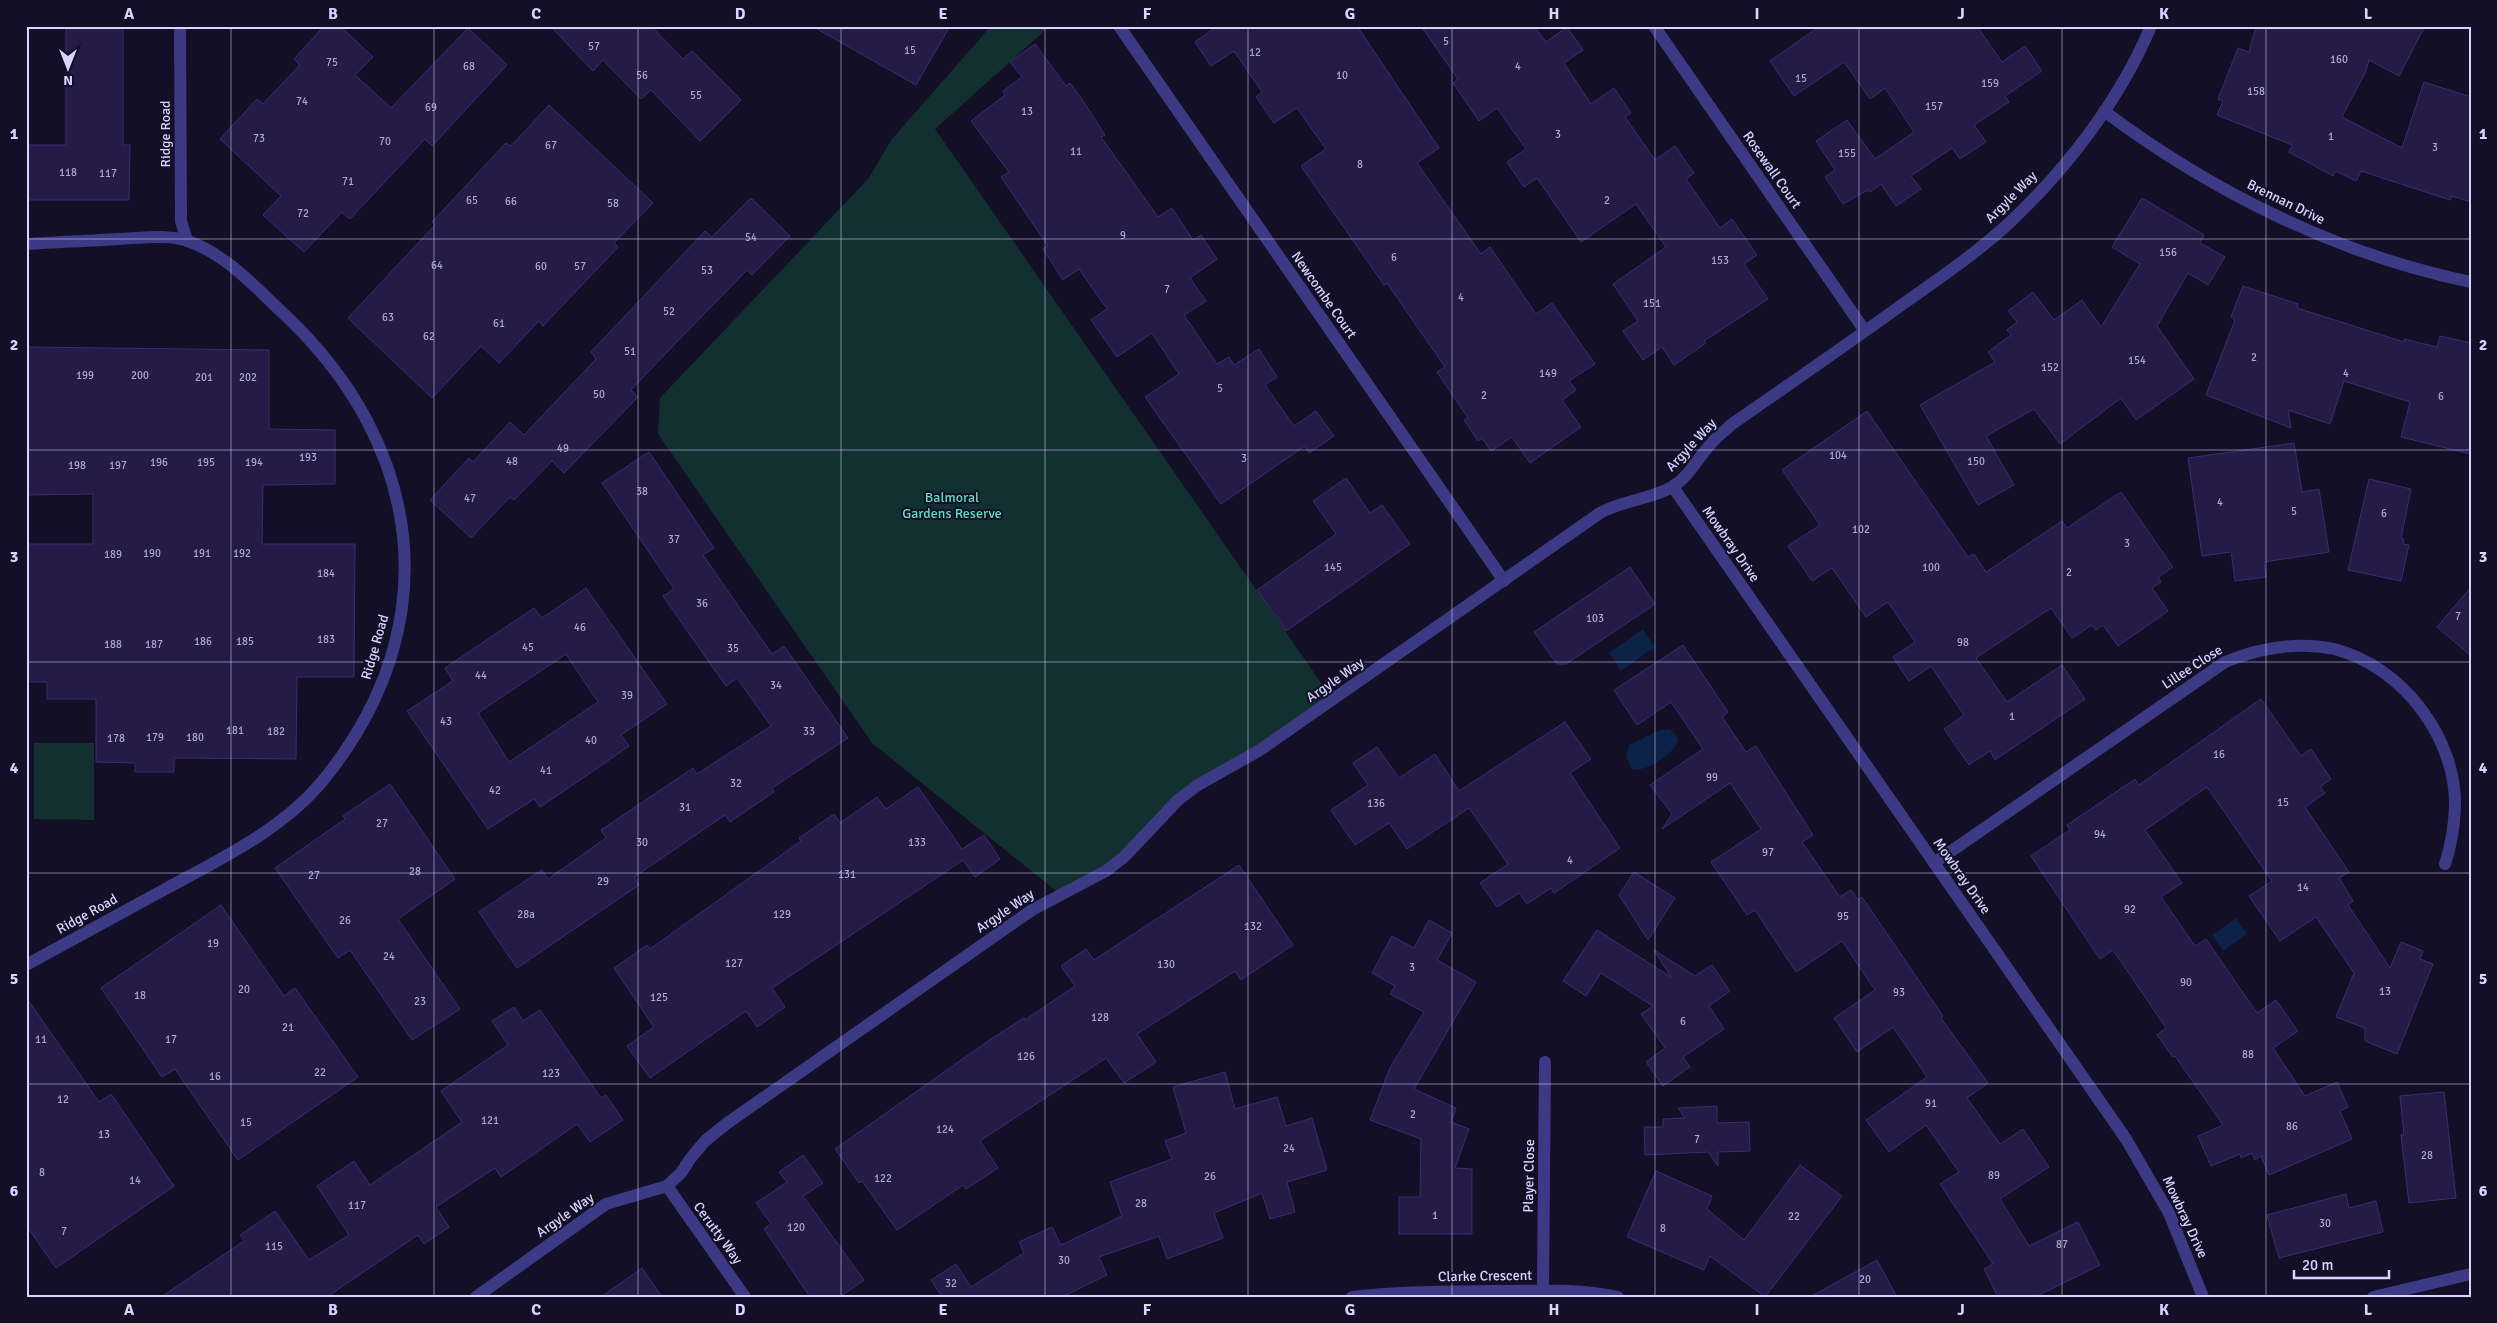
<svg xmlns="http://www.w3.org/2000/svg" width="2497" height="1323" font-family="Signika,sans-serif">
	<rect width="100%" height="100%" fill="#130f26"/>
	<path fill="#12302f" d="M991,26h59l-115,103 398,571 -135,85 -74,72 -64,37 -188,-151 -214,-309 2,-36 208,-219 24,-40z
		M34,743h60v77l-60,-1z"/>
	<path fill="#0c2248" d="M1643,629l12,18 -34,24 -12,-18z
		M1670,729l6,6 2,5c-3,14 -33,33 -46,29l-6,-13 3,-11 31,-15z
		M2236,918l11,16 -24,17 -11,-16z"/>
	<path fill="#241b47" stroke="#3b2d73" fill-rule="evenodd" d="M66,26h57v119h7l-1,55h-103v-55h40z
		M324,26h16l33,31 -18,18 36,33 77,-80 39,37 -75,81 -7,-7 -75,80 -8,-7 -38,40 -41,-37 18,-19 -61,-57 37,-40 6,5 37,-39 -6,-6z
		M550,26h101l32,33 9,-8 49,49 -41,41 -49,-51 -10,9 -38,-39 -10,11z
		M812,26h138l-34,59z
		M1217,26h140l82,122 -22,15 64,91 9,-7 46,67 16,-11 43,61 -26,17 7,9 -14,10 19,27 -51,36 -18,-26 -21,14 -9,-13 -4,3 -14,-21 4,-2 -31,-46 8,-5 -58,-84 -3,2 -83,-119 25,-17 -29,-41 -23,15 -18,-26 6,-5 -28,-41 -23,15 -16,-24z
		M1421,26h113l12,16 21,-15 16,23 -19,13 27,41 23,-16 17,25 -6,4 30,43 20,-14 19,27 -8,6 34,49 12,-9 25,36 -13,9 24,35 -64,42 2,2 -32,22 -12,-18 -19,13 -20,-29 15,-10 -25,-37 53,-37 -30,-43 -55,38 -44,-64 -13,9 -17,-25 19,-13 -29,-41 -18,13 -26,-38 5,-4z
		M1820,26h157l25,36 23,-16 17,25 -37,25 4,6 -35,23 12,17 -26,17 -8,-11 -41,28 10,13 -25,17 -15,-22 -11,8 -2,-2 -25,14 -18,-27 10,-7 -19,-29 31,-21 28,39 39,-27 -29,-44 -15,11 -26,-37 -50,34 -24,-35z
		M2256,26h169l-26,50 -30,-16 -3,11 -24,46 60,31 22,-66 47,15v105l-19,-6 -2,4 -89,-29 -5,10 -20,-10 -3,5 -44,-24 3,-7 -75,-30 6,-14 -5,-2 20,-51 11,4z
		M1035,44l31,42 4,-3 14,19 21,33 -4,2 57,80 14,-9 21,32 8,-5 16,24 -27,19 16,23 -22,14 33,49 12,-7 5,8 25,-16 18,28 -12,8 29,41 22,-15 18,25 -25,17 -4,-7 -84,58 -76,-107 34,-23 -27,-41 -35,24 -26,-37 16,-11 -28,-40 -16,11 -20,-31 5,-3 -47,-69 8,-5 -38,-51 34,-26 -2,-4 19,-14 -12,-15z
		M549,105l104,98 -39,40 4,4 -75,79 -4,-5 -40,42 -18,-17 -49,52 -84,-80 87,-93 -3,-3 74,-79 5,3z
		M751,198l39,38 -38,39 -5,-5 -78,80 -38,40 7,7 -74,76 -12,-12 -38,39 -4,-3 -39,41 -41,-38 39,-42 4,4 37,-40 14,13 72,-76 -5,-7 114,-121 7,6z
		M2142,198l62,37 -4,8 25,14 -17,28 -20,-12 -31,53 37,53 -58,41 -15,-22 -61,46 -26,-35 -48,27 28,49 -36,20 -58,-100 75,-43 -7,-10 23,-17 -4,-5 10,-8 -9,-11 25,-19 21,28 28,-20 19,27 39,-63 -28,-17z
		M2243,286l55,18 -1,4 107,34v-3l33,8 3,-11 31,7v111l-70,-17 9,-35 -66,-21 -14,43 -42,-14 3,18 -85,-33 29,-75 -4,-3z
		M26,347l243,3v79l66,1v54l-72,1 -1,59h93l-1,133h-57l-1,82 -122,-1v14h-39v-9l-39,-1v-63h-49v-17h-21v-138h67v-50l-67,1z
		M1867,411l101,146 6,-3 12,18 76,-51 5,7 54,-36 52,75 -15,10 3,5 -9,6 16,23 -50,35 -15,-21 -7,5 -4,-5 -20,13 -21,-30 -75,50 31,44 55,-37 23,34 -90,61 -5,-9 -21,14 -25,-36 20,-14 -33,-49 -22,15 -16,-24 22,-15 -27,-40 -22,15 -34,-49 -20,13 -24,-35 32,-21 -38,-55z
		M2294,443l8,49 17,-3 10,63 -65,10 2,15 -31,4 -4,-29 -29,4 -14,-98z
		M649,452l65,96 -11,7 38,55 31,44 12,-8 64,92 -76,50 2,4 -44,30 -5,-7 -91,62 5,8 -122,83 -38,-56 63,-42 6,9 58,-41 -5,-8 92,-62 4,6 74,-48 -34,-48 -11,8 -31,-44 -32,-46 11,-7 -72,-106z
		M1346,478l24,35 12,-8 28,39 -124,87 -29,-41 79,-56 -23,-33z
		M2369,479l42,10 -10,49 3,1 -1,5 6,1 -8,36 -53,-11z
		M1630,567l25,37 -89,60h-9l-23,-32z
		M2471,587v69l-34,-29z
		M586,588l81,116 -46,31 8,11 -46,32 -43,29 -6,-8 -46,30 -81,-118 46,-30 -8,-13 89,-60 8,10zM566,654l32,48 -89,60 -31,-49z
		M1683,645l45,67 -6,5 24,35 10,-6 57,89 -11,7 38,55 11,-7 7,10 4,-3 81,119 -2,2 47,65 -21,15 33,46 23,-15 26,38 -49,32 29,47 49,-24 22,43 -65,32h-37l-14,-28 9,-5 -53,-80 19,-12 -33,-47 -37,27 -23,-32 61,-43 -34,-50 -36,25 -23,-34 41,-28 -33,-49 -46,31 -41,-62 -8,5 -36,-53 50,-33 -31,-46 -68,46 10,-15 -22,-29 53,-36 -32,-47 -34,23 -23,-35z
		M2261,699l40,57 10,-7 20,30 -11,8 5,6 -20,14 44,65 -10,6 14,23 -5,4 42,63 11,-26 22,9 -3,8 13,5 -36,90 -32,-13v-13l-29,-11 18,-44 -38,-56 -36,24 -31,-45 23,-15 -65,-94 -62,43 37,53 -21,14 34,49 11,-7 51,74 19,-13 22,31 -25,17 32,48 32,-14 11,25 -8,4 12,28 -83,36 -8,-19 -6,4 -3,-7 -11,5 -1,-4 -29,12 -13,-30 25,-11 -48,-69 -2,1 -16,-22 9,-7 -53,-78 -13,9 -69,-103 39,-26 -3,-5 68,-46 4,6z
		M1565,722l26,37 -21,14 50,75 -66,45 -3,-5 -24,16 -8,-11 -22,14 -17,-24 28,-19 -39,-56 -62,41 -18,-26 -34,22 -24,-35 37,-25 -15,-22 24,-16 22,31 36,-24 24,37z
		M390,784l65,95 -57,40 62,90 -48,31 -62,-90 -12,8 -63,-90 70,-49 -2,-3z
		M918,787l44,62 22,-14 16,24 -25,18 -12,-17 -191,128 13,19 -28,20 -11,-16 -96,67 -23,-32 27,-19 -40,-59 33,-23 3,4 151,-108 -2,-3 35,-24 6,9 37,-26 9,12z
		M1239,865l54,80 -52,35 -6,-9 -98,63 19,28 -32,21 -18,-25 -126,83 18,27 -32,21 -3,-4 -66,45 -35,-49 -3,2 -24,-34 156,-110 33,-21 1,2 50,-34 -14,-20 25,-17 8,11z
		M1634,872l41,26 -27,42 -29,-45z
		M221,905l63,91 11,-8 63,89 -120,83 -63,-91 -13,8 -61,-89z
		M1429,920l23,13 -15,27 39,22 -62,107 42,19 -5,14 18,7 -14,39 17,1v65h-73v-37h21l1,-58 -51,-19 20,-52 34,-56 -34,-18 5,-8 -23,-13 20,-37 22,12z
		M1597,930l74,47 -17,-27 41,26 17,-11 18,26 -21,15 15,23 -41,28 7,10 -27,19 -17,-24 19,-14 -24,-34 12,-8 -52,-33 -15,23 -23,-15z
		M26,997l73,105 12,-8 63,92 -118,82 -30,-43z
		M514,1007l9,14 17,-11 61,88 5,-3 17,25 -33,22 -13,-18 -76,53 -6,-9 -59,39 13,20 -25,17 -6,-9 -91,62h-166l83,-56 -4,-6 35,-24 34,49 40,-25 -32,-49 37,-25 16,24 92,-63 -21,-31 67,-46 -16,-24z
		M1225,1072l10,37 42,-12 9,29 26,-8 15,52 -40,12 8,30 -25,7 -8,-26 -48,20 9,25 -56,21 -8,-23 -60,21 8,18 -45,22h-120l-11,-17 25,-16 15,23 53,-34 -5,-11 33,-15 9,18 61,-29 -12,-34 62,-23 -7,-18 21,-8 -13,-46z
		M2444,1092l12,106 -47,5 -8,-68h3l-4,-39z
		M1717,1106v17l32,-1 1,29 -32,1v14l-10,-14 -63,3 -1,-28h19v-8l22,-1 -7,-10z
		M803,1155l20,28 -20,13 61,84 -24,17h-30l-46,-68 7,-5 -15,-21 31,-21 -8,-10z
		M1800,1165l42,31 -77,101 -55,-41 -6,14 -77,-33 29,-66 56,25 -5,13 37,31z
		M2346,1194l3,14 27,-7 7,31 -104,26 -12,-43z
		M1877,1260l20,37h-87z
		M642,1268l20,29h-61z"/>
	<g fill="none" stroke-linecap="round" stroke-linejoin="round">
		<path stroke="#3d3a85" stroke-width="12" d="M180,26l1,195 6,20
			M1119,26l385,555
			M1654,26l211,305
			M2104,111c108,81 235,144 367,171
			M26,244c31,-2 62,-3 93,-5 22,-1 48,-5 69,2 39,14 68,47 97,74 139,131 163,310 40,463 -40,50 -101,79 -156,109 -47,26 -95,52 -143,78
			M1673,487l453,652 43,74 34,84
			M1934,863l291,-201c35,-14 71,-21 109,-13 68,17 123,89 121,159 -1,20 -4,38 -10,56
			M667,1186l78,111
			M1543,1290l2,-228
			M476,1297l130,-93 61,-18 14,-13 9,-14 15,-18 21,-17 306,-214 74,-39 18,-14 54,-57 20,-15 62,-35 340,-237c23,-13 49,-13 72,-26 17,-10 25,-28 38,-42 6,-8 15,-14 22,-21 55,-38 110,-76 164,-115 38,-27 77,-53 112,-85 58,-54 112,-124 143,-198
			M1352,1297c47,-6 94,-5 141,-6 41,0 85,-3 125,6
			M2373,1297l98,-23"/>
	</g>
	<path fill="none" stroke="#d9d4ff" stroke-width="1" stroke-opacity="0.55" d="M231,26v1271M434,26v1271M638,26v1271M841,26v1271M1045,26v1271M1248,26v1271M1452,26v1271M1655,26v1271M1859,26v1271M2062,26v1271M2266,26v1271M26,239h2445M26,450h2445M26,662h2445M26,873h2445M26,1084h2445"/>
	<g text-anchor="middle" dominant-baseline="central" stroke-width="4" stroke-linejoin="round" paint-order="stroke">
		<g font-size="11" fill="#aca6d1">
			<text x="1446" y="41">5</text>
			<text x="594" y="46">57</text>
			<text x="910" y="50">15</text>
			<text x="1255" y="52">12</text>
			<text x="2339" y="59">160</text>
			<text x="332" y="62">75</text>
			<text x="469" y="66">68</text>
			<text x="1518" y="66">4</text>
			<text x="642" y="75">56</text>
			<text x="1342" y="75">10</text>
			<text x="1801" y="78">15</text>
			<text x="1990" y="83">159</text>
			<text x="2256" y="91">158</text>
			<text x="696" y="95">55</text>
			<text x="302" y="101">74</text>
			<text x="1934" y="106">157</text>
			<text x="431" y="107">69</text>
			<text x="1027" y="111">13</text>
			<text x="1558" y="134">3</text>
			<text x="2331" y="136">1</text>
			<text x="259" y="138">73</text>
			<text x="385" y="141">70</text>
			<text x="551" y="145">67</text>
			<text x="2435" y="147">3</text>
			<text x="1076" y="151">11</text>
			<text x="1847" y="153">155</text>
			<text x="1360" y="164">8</text>
			<text x="68" y="172">118</text>
			<text x="108" y="173">117</text>
			<text x="348" y="181">71</text>
			<text x="472" y="200">65</text>
			<text x="1607" y="200">2</text>
			<text x="511" y="201">66</text>
			<text x="613" y="203">58</text>
			<text x="303" y="213">72</text>
			<text x="1123" y="235">9</text>
			<text x="751" y="237">54</text>
			<text x="2168" y="252">156</text>
			<text x="1394" y="257">6</text>
			<text x="1720" y="260">153</text>
			<text x="437" y="265">64</text>
			<text x="541" y="266">60</text>
			<text x="580" y="266">57</text>
			<text x="707" y="270">53</text>
			<text x="1167" y="289">7</text>
			<text x="1461" y="297">4</text>
			<text x="1652" y="303">151</text>
			<text x="669" y="311">52</text>
			<text x="388" y="317">63</text>
			<text x="499" y="323">61</text>
			<text x="429" y="336">62</text>
			<text x="630" y="351">51</text>
			<text x="2254" y="357">2</text>
			<text x="2137" y="360">154</text>
			<text x="2050" y="367">152</text>
			<text x="1548" y="373">149</text>
			<text x="2346" y="373">4</text>
			<text x="85" y="375">199</text>
			<text x="140" y="375">200</text>
			<text x="204" y="377">201</text>
			<text x="248" y="377">202</text>
			<text x="1220" y="388">5</text>
			<text x="599" y="394">50</text>
			<text x="1484" y="395">2</text>
			<text x="2441" y="396">6</text>
			<text x="563" y="448">49</text>
			<text x="1838" y="455">104</text>
			<text x="308" y="457">193</text>
			<text x="1244" y="458">3</text>
			<text x="512" y="461">48</text>
			<text x="1976" y="461">150</text>
			<text x="159" y="462">196</text>
			<text x="206" y="462">195</text>
			<text x="254" y="462">194</text>
			<text x="77" y="465">198</text>
			<text x="118" y="465">197</text>
			<text x="642" y="491">38</text>
			<text x="470" y="498">47</text>
			<text x="2220" y="502">4</text>
			<text x="2294" y="511">5</text>
			<text x="2384" y="513">6</text>
			<text x="1861" y="529">102</text>
			<text x="674" y="539">37</text>
			<text x="2127" y="543">3</text>
			<text x="152" y="553">190</text>
			<text x="202" y="553">191</text>
			<text x="242" y="553">192</text>
			<text x="113" y="554">189</text>
			<text x="1333" y="567">145</text>
			<text x="1931" y="567">100</text>
			<text x="2069" y="572">2</text>
			<text x="326" y="573">184</text>
			<text x="702" y="603">36</text>
			<text x="2458" y="616">7</text>
			<text x="1595" y="618">103</text>
			<text x="580" y="627">46</text>
			<text x="326" y="639">183</text>
			<text x="203" y="641">186</text>
			<text x="245" y="641">185</text>
			<text x="1963" y="642">98</text>
			<text x="113" y="644">188</text>
			<text x="154" y="644">187</text>
			<text x="528" y="647">45</text>
			<text x="733" y="648">35</text>
			<text x="481" y="675">44</text>
			<text x="776" y="685">34</text>
			<text x="627" y="695">39</text>
			<text x="2012" y="716">1</text>
			<text x="446" y="721">43</text>
			<text x="235" y="730">181</text>
			<text x="276" y="731">182</text>
			<text x="809" y="731">33</text>
			<text x="155" y="737">179</text>
			<text x="195" y="737">180</text>
			<text x="116" y="738">178</text>
			<text x="591" y="740">40</text>
			<text x="2219" y="754">16</text>
			<text x="546" y="770">41</text>
			<text x="1712" y="777">99</text>
			<text x="736" y="783">32</text>
			<text x="495" y="790">42</text>
			<text x="2283" y="802">15</text>
			<text x="1376" y="803">136</text>
			<text x="685" y="807">31</text>
			<text x="382" y="823">27</text>
			<text x="2100" y="834">94</text>
			<text x="642" y="842">30</text>
			<text x="917" y="842">133</text>
			<text x="1768" y="852">97</text>
			<text x="1570" y="860">4</text>
			<text x="415" y="871">28</text>
			<text x="847" y="874">131</text>
			<text x="314" y="875">27</text>
			<text x="603" y="881">29</text>
			<text x="2303" y="887">14</text>
			<text x="2130" y="909">92</text>
			<text x="526" y="914">28a</text>
			<text x="782" y="914">129</text>
			<text x="1843" y="916">95</text>
			<text x="345" y="920">26</text>
			<text x="1253" y="926">132</text>
			<text x="213" y="943">19</text>
			<text x="389" y="956">24</text>
			<text x="734" y="963">127</text>
			<text x="1166" y="964">130</text>
			<text x="1412" y="967">3</text>
			<text x="2186" y="982">90</text>
			<text x="244" y="989">20</text>
			<text x="2385" y="991">13</text>
			<text x="1899" y="992">93</text>
			<text x="140" y="995">18</text>
			<text x="659" y="997">125</text>
			<text x="420" y="1001">23</text>
			<text x="1100" y="1017">128</text>
			<text x="1683" y="1021">6</text>
			<text x="288" y="1027">21</text>
			<text x="41" y="1039">11</text>
			<text x="171" y="1039">17</text>
			<text x="2248" y="1054">88</text>
			<text x="1026" y="1056">126</text>
			<text x="320" y="1072">22</text>
			<text x="551" y="1073">123</text>
			<text x="215" y="1076">16</text>
			<text x="63" y="1099">12</text>
			<text x="1931" y="1103">91</text>
			<text x="1413" y="1114">2</text>
			<text x="490" y="1120">121</text>
			<text x="246" y="1122">15</text>
			<text x="2292" y="1126">86</text>
			<text x="945" y="1129">124</text>
			<text x="104" y="1134">13</text>
			<text x="1697" y="1139">7</text>
			<text x="1289" y="1148">24</text>
			<text x="2427" y="1155">28</text>
			<text x="42" y="1172">8</text>
			<text x="1994" y="1175">89</text>
			<text x="1210" y="1176">26</text>
			<text x="883" y="1178">122</text>
			<text x="135" y="1180">14</text>
			<text x="1141" y="1203">28</text>
			<text x="357" y="1205">117</text>
			<text x="1435" y="1215">1</text>
			<text x="1794" y="1216">22</text>
			<text x="2325" y="1223">30</text>
			<text x="796" y="1227">120</text>
			<text x="1663" y="1228">8</text>
			<text x="64" y="1231">7</text>
			<text x="2062" y="1244">87</text>
			<text x="274" y="1246">115</text>
			<text x="1064" y="1260">30</text>
			<text x="1865" y="1279">20</text>
			<text x="951" y="1283">32</text>
		</g>
		<g font-size="14" fill="#d9d4ff" stroke="#130f26">
			<text transform="translate(165 134) rotate(-90)">Ridge Road</text>
			<text transform="translate(1772 170) rotate(55)">Rosewall Court</text>
			<text transform="translate(2011 197) rotate(-45)">Argyle Way</text>
			<text transform="translate(2286 202) rotate(26)">Brennan Drive</text>
			<text transform="translate(1324 295) rotate(55)">Newcombe Court</text>
			<text transform="translate(1691 445) rotate(-47)">Argyle Way</text>
			<text transform="translate(1731 544) rotate(55)">Mowbray Drive</text>
			<text transform="translate(375 647) rotate(-74)">Ridge Road</text>
			<text transform="translate(2192 667) rotate(-33)">Lillee Close</text>
			<text transform="translate(1335 680) rotate(-35)">Argyle Way</text>
			<text transform="translate(1962 876) rotate(55)">Mowbray Drive</text>
			<text transform="translate(1005 911) rotate(-34)">Argyle Way</text>
			<text transform="translate(87 914) rotate(-29)">Ridge Road</text>
			<text transform="translate(1529 1176) rotate(-89)">Player Close</text>
			<text transform="translate(565 1215) rotate(-35)">Argyle Way</text>
			<text transform="translate(2185 1217) rotate(65)">Mowbray Drive</text>
			<text transform="translate(718 1233) rotate(54)">Cerutty Way</text>
			<text transform="translate(1485 1276) rotate(-1)">Clarke Crescent</text>
		</g>
		<g font-size="14" fill="#5fe0c0" stroke="#130f26">
			<text x="952" y="497">Balmoral<tspan x="952" dy="16">Gardens Reserve</tspan></text>
		</g>
	</g>
	<rect width="2497" height="1323" fill="none" stroke="#130f26" stroke-width="55"/>
	<g transform="translate(68 68) rotate(180)" stroke="#130f26" stroke-width="4" paint-order="stroke">
	<path d="M0-4L9 19L0 12L-9 19Z" fill="#d9d4ff"/>
	<text y="-8" font-size="14" font-weight="bold" text-anchor="middle" fill="#d9d4ff">N</text>
	</g>
	<path d="M2294 1270v8h95v-8" fill="none" stroke="#d9d4ff" stroke-width="2.5"/>
	<text x="2302" y="1270" font-size="15" fill="#d9d4ff" stroke="#130f26" stroke-width="4" paint-order="stroke">20 m</text>
	<rect x="28" y="28" width="2442" height="1268" fill="none" stroke="#d9d4ff" stroke-width="2"/>
	<g font-size="16" text-anchor="middle" font-weight="bold" fill="#d9d4ff">
		<text x="129" y="19">A</text>
		<text x="333" y="19">B</text>
		<text x="536" y="19">C</text>
		<text x="740" y="19">D</text>
		<text x="943" y="19">E</text>
		<text x="1147" y="19">F</text>
		<text x="1350" y="19">G</text>
		<text x="1554" y="19">H</text>
		<text x="1757" y="19">I</text>
		<text x="1961" y="19">J</text>
		<text x="2164" y="19">K</text>
		<text x="2368" y="19">L</text>
		<text x="14" y="139">1</text>
		<text x="2483" y="139">1</text>
		<text x="14" y="350">2</text>
		<text x="2483" y="350">2</text>
		<text x="14" y="562">3</text>
		<text x="2483" y="562">3</text>
		<text x="14" y="773">4</text>
		<text x="2483" y="773">4</text>
		<text x="14" y="984">5</text>
		<text x="2483" y="984">5</text>
		<text x="14" y="1196">6</text>
		<text x="2483" y="1196">6</text>
		<text x="129" y="1315">A</text>
		<text x="333" y="1315">B</text>
		<text x="536" y="1315">C</text>
		<text x="740" y="1315">D</text>
		<text x="943" y="1315">E</text>
		<text x="1147" y="1315">F</text>
		<text x="1350" y="1315">G</text>
		<text x="1554" y="1315">H</text>
		<text x="1757" y="1315">I</text>
		<text x="1961" y="1315">J</text>
		<text x="2164" y="1315">K</text>
		<text x="2368" y="1315">L</text>
	</g>
</svg>
